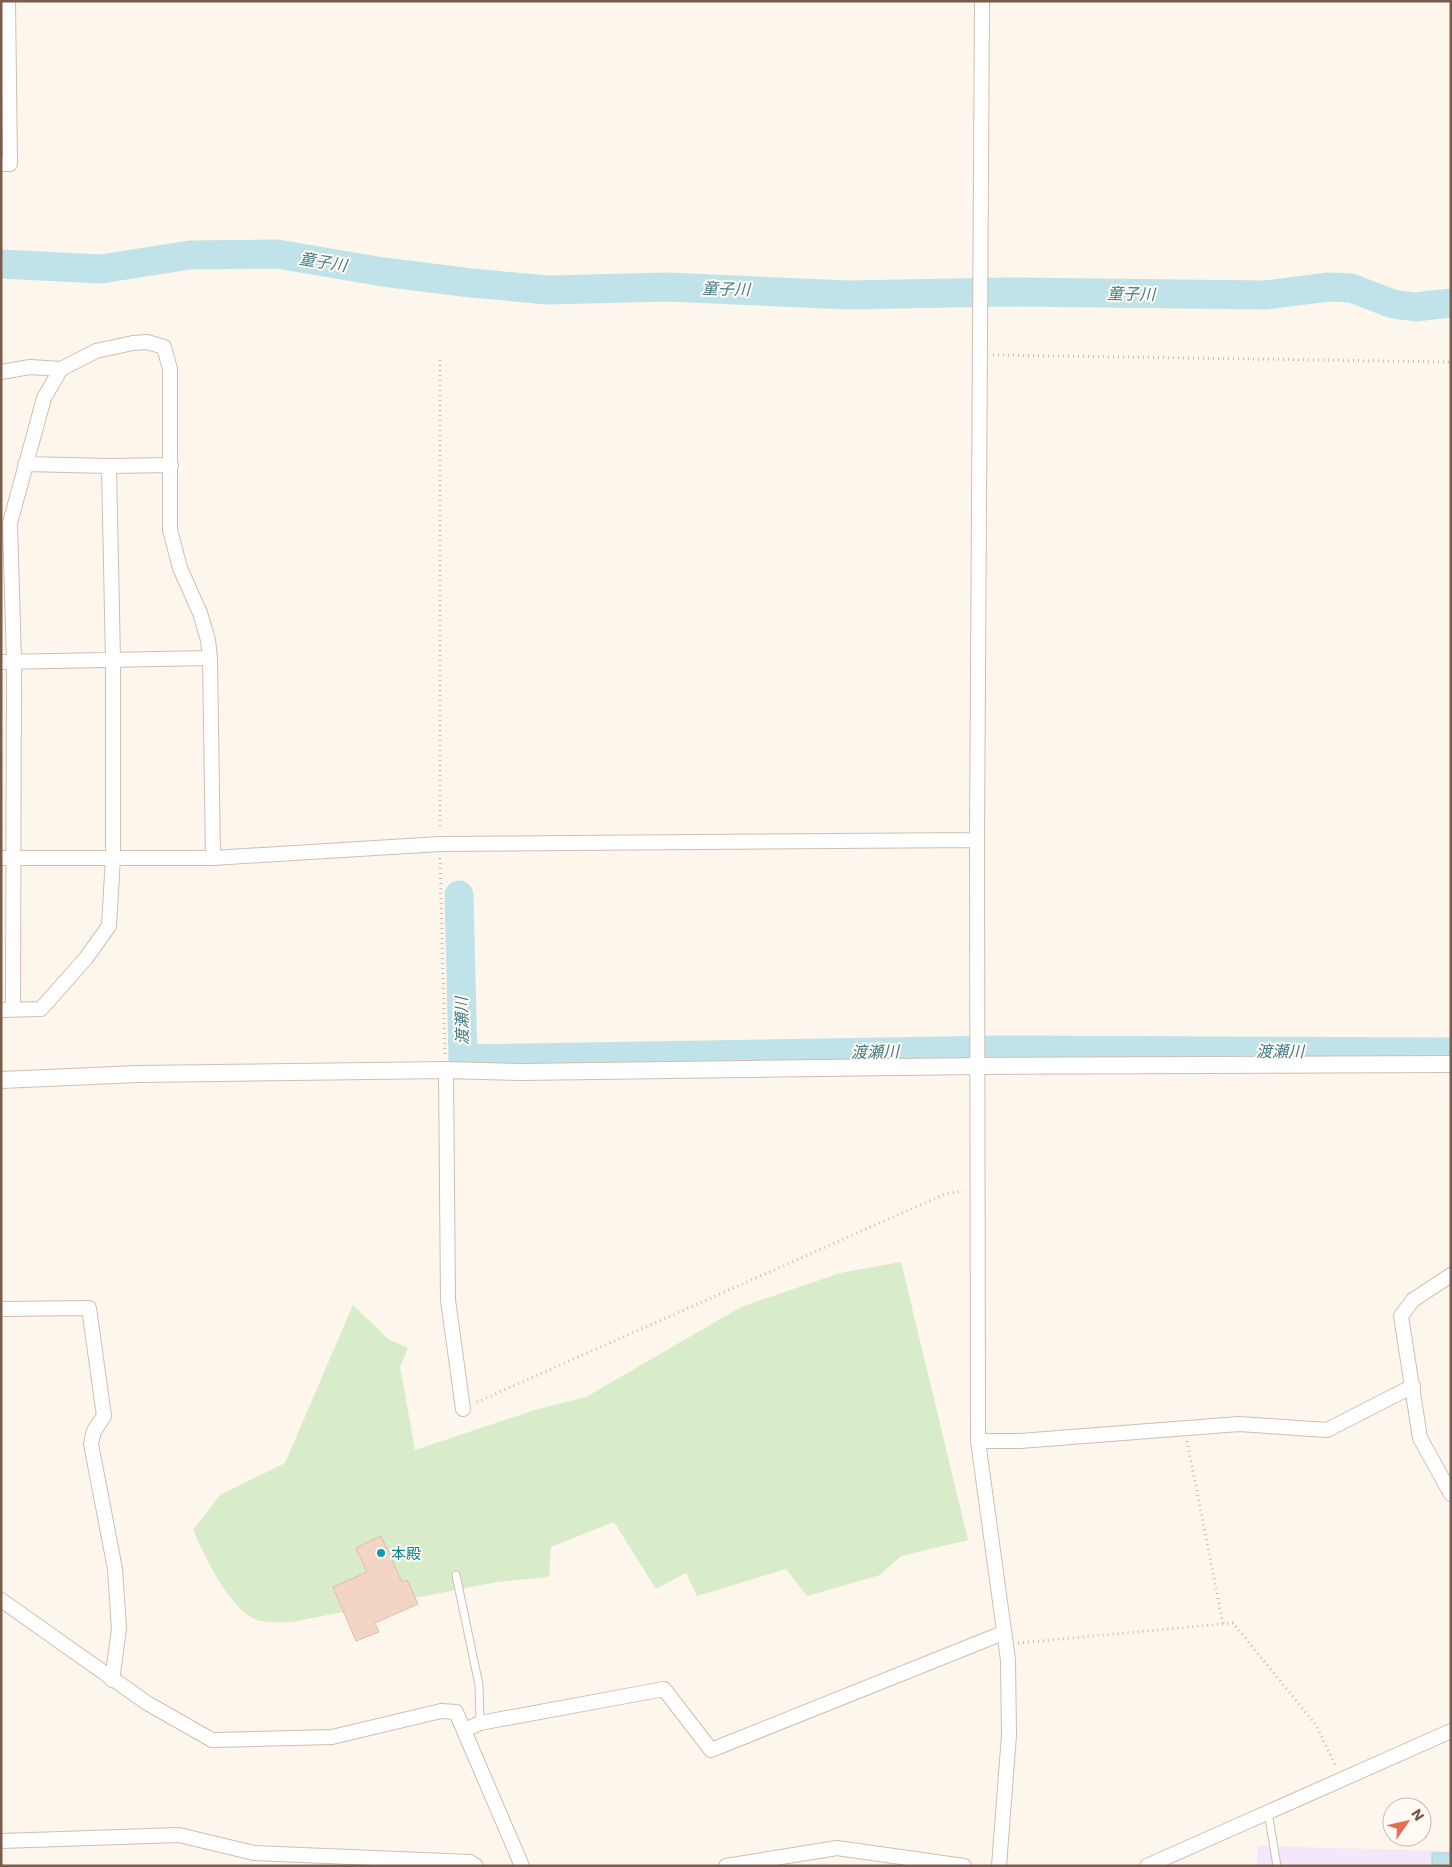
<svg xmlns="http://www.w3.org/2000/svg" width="1452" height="1867" font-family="Poppins,'Noto Sans JP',sans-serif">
	<rect width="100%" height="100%" fill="#fdf6ec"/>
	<path fill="#f3e8fa" d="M1258,1846l193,5v15h-194z"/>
	<path fill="#d8ecc9" d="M901,1262l67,278 -67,16 -21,19 -73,21 -21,-27 -89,27 -11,-23 -30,16 -42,-67 -63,25 -2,30 -52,5 -205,40c-10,0 -21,1 -31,-1 -30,-6 -56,-65 -68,-91l27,-35 65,-32 68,-158 35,34 20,9 -8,19 15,83 120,-40 51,-13 155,-90 99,-34z"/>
	<path fill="#bfe3e8" stroke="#a5d3da" d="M1432,1853h19v13h-19z"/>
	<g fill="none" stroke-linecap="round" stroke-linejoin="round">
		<path stroke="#bfe3e8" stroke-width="29" d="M1,264l100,5 89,-14 87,-1 106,18 88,11 77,7 120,-3 180,8 158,-3 259,3 64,-8 22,1 42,16 22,3 36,-4
			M459,895l4,164 538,-9 450,2"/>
	</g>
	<path fill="#f3d5c3" stroke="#e6bba3" d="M381,1536l21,46 5,-2 11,24 -43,19 4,9 -23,9 -23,-54 34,-15 -11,-24z"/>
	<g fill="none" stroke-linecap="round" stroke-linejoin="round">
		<defs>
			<path id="service" d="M456,1575l23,110 1,38
				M1268,1812l9,54"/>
			<path id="minor" d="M982,1l-5,839 1,601 30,219 1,75 -10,131
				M1,164h9l-2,-163
				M1,372l29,-5 31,2
				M25,464l84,2 62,-1
				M1,662l209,-4
				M1,858h212l227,-14 537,-4
				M13,1009l1,-346 -4,-140 34,-125 17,-29 35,-18 37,-8 14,-1 17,5 6,22v161l10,38 20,45 8,27 2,18 3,200
				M1,1010l40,-1 45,-51 23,-32 4,-69v-197l-4,-194
				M446,1070l2,230 15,109
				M1451,1275l-38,25 -12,16 19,122 31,56
				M1,1309l88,-1 15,108 -10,15 -3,13 24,125 4,60 -7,51
				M978,1441h42l219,-17 88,6 86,-44
				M1,1600l146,103 65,37 120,-3 109,-26 15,1 66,154
				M465,1730l15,-7 184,-34 47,61 292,-117
				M1,1841l178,-6 75,18 216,9 6,4
				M726,1866l111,-18 127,18
				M1147,1866l304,-135"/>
			<path id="tertiary" d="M1,1080l137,-6 308,-4 76,2 456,-6 473,-2"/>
		</defs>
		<use href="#service" stroke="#d1beb0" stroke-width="9"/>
		<use href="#minor" stroke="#d1beb0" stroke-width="16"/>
		<use href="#tertiary" stroke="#d1beb0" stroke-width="18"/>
		<path stroke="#d9b8a5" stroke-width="3" stroke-dasharray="1 4" stroke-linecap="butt" d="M993,355l458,7
			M440,360v469
			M440,858l5,196
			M477,1402l468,-208 18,-3
			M1187,1441l36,183
			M1018,1643l215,-20 83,102 20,42"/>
		<use href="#service" stroke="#fff" stroke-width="7"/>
		<use href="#minor" stroke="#fff" stroke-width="14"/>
		<use href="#tertiary" stroke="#fff" stroke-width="16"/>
	</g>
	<circle fill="#0f9aa8" stroke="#fffaf3" stroke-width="2" cx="381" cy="1553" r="5"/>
	<g text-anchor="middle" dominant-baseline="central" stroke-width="4" stroke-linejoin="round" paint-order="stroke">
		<g font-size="15" fill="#0d838f" stroke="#fffaf3" text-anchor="start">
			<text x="391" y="1553">本殿</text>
		</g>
		<g font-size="16" font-style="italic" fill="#437c86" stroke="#fffaf3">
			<text transform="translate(323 262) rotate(9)">童子川</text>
			<text transform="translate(726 289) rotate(2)">童子川</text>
			<text transform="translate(1131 294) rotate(1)">童子川</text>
			<text transform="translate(462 1021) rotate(-91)">渡瀬川</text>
			<text x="1280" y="1051">渡瀬川</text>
			<text transform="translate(875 1052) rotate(-1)">渡瀬川</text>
		</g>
	</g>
	<rect width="1452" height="1867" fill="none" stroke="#7a5c4d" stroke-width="5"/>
	<g transform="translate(1407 1822) rotate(56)"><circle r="24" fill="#fffaf3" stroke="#cabbb1"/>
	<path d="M0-4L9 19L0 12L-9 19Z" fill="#e76f51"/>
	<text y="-8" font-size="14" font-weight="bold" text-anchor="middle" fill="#7a5c4d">N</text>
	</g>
</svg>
